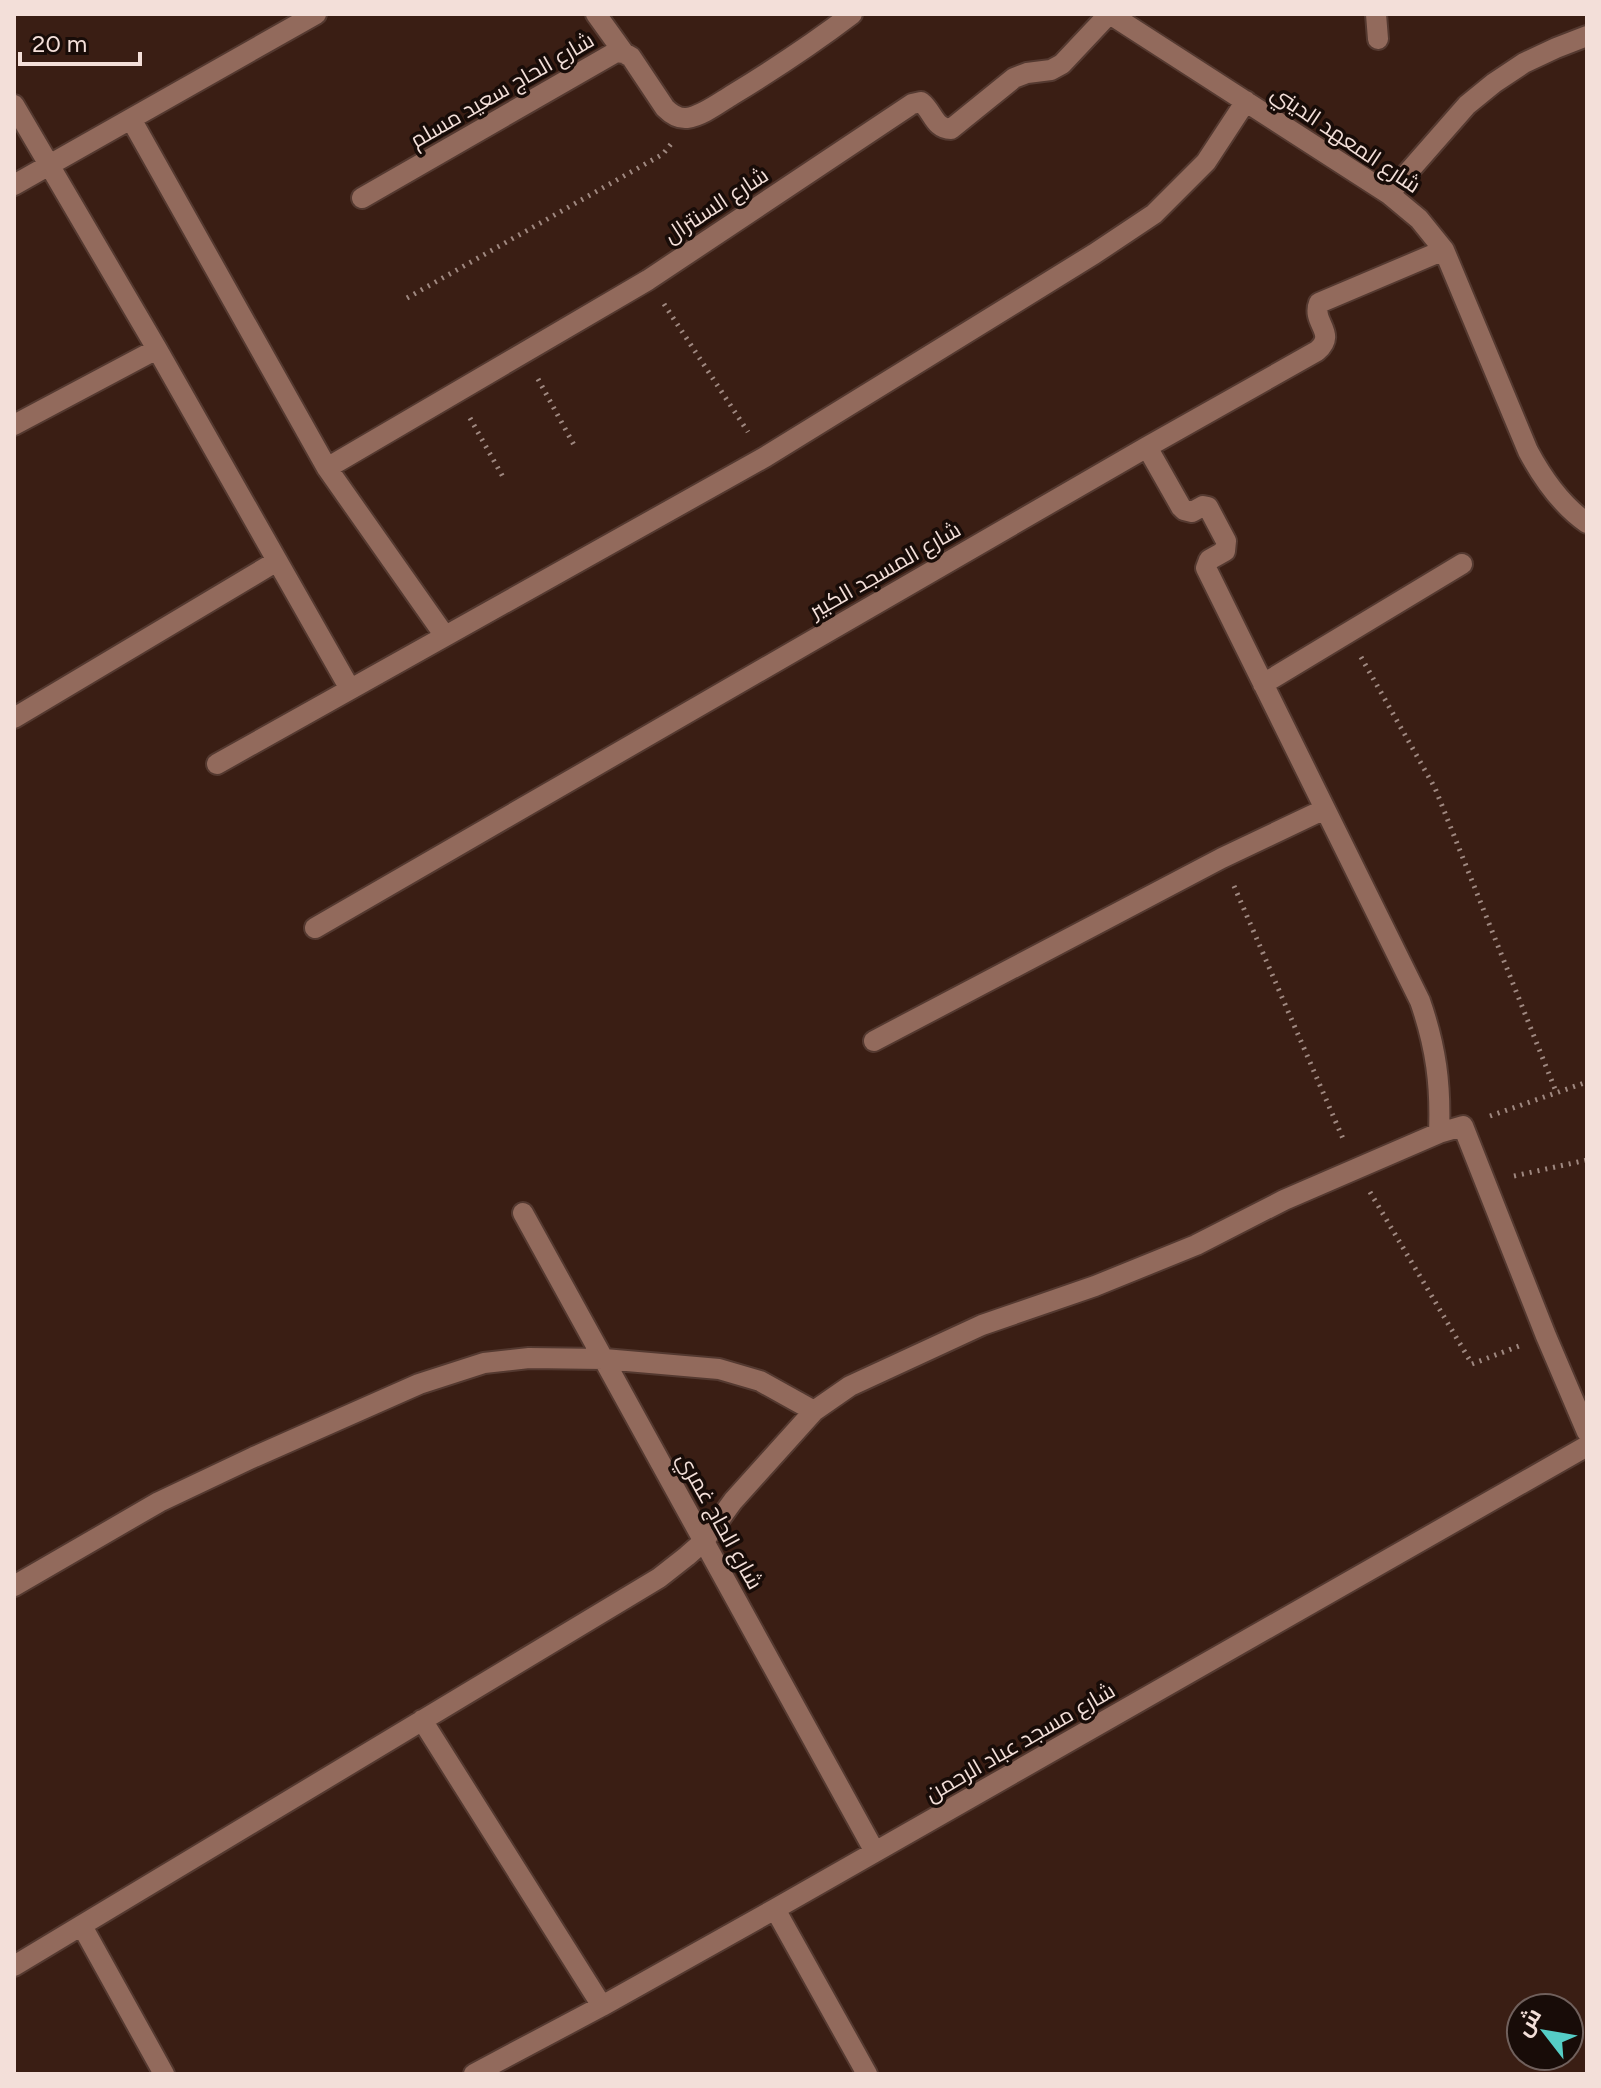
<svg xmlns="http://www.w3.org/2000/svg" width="1601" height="2088" font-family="Figtree,Cairo,sans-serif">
	<rect width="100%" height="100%" fill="#3a1e14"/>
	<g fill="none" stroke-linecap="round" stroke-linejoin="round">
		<defs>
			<path id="minor" d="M596,14l28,39
				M1110,14l279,180 30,25 25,31 84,201c15,28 33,54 59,72
				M1376,14l2,25
				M14,105l143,244 193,340
				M131,119l196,349 118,168
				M14,185l302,-171
				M1389,194l78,-89 27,-22 30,-20 32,-15 31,-12
				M362,198l254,-146 8,1 7,4 34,51c6,6 13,11 22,10 15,-2 32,-15 45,-23 41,-25 82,-52 120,-81
				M14,425l143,-76
				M1147,447l34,60 3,3 8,2 11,-6 5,1 18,34 -1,10 -16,9 -3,8 214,433c16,46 21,84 19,132
				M327,468l321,-188 264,-176 9,-2c12,9 13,27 30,27l63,-51 13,-5 24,-3 11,-6 47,-50
				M1263,684l199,-120
				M14,718l263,-157
				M217,764l548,-307 329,-203 60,-40 52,-52 40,-61
				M315,928l832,-481 170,-96c21,-18 -6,-28 2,-48l125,-53
				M874,1041l348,-183 103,-49
				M523,1213l352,639
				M14,1586l145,-84 95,-45 165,-73 65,-21 45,-5 75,1 115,10 41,12 54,30
				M422,1720l180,286
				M775,1909l92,165
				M82,1926l82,148
				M14,1966l645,-388 28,-22 17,-15 29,-40 81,-90 36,-25 132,-61 113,-39 101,-41 88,-45 155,-67 24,-7 83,210 41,96
				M474,2074l128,-68 173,-97 812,-463"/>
		</defs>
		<use href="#minor" stroke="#543930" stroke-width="24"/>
		<path stroke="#9f8880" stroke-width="5" stroke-dasharray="2 6" stroke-linecap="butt" d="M407,298l256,-144 8,-10
			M664,304l84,128
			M538,379l36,66
			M470,418l33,59
			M1361,657l74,131 122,306
			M1234,886l110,255
			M1490,1116l97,-34
			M1514,1176l73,-16
			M1370,1192l102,172 47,-18"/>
		<use href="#minor" stroke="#926a5c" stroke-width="20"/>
	</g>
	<g text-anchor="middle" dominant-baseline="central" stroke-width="7" stroke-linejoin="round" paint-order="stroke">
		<g font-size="22" fill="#f3dfd9" stroke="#180c08">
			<text transform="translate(502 90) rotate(-30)">شارع الحاج سعيد مسلم</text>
			<text transform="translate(1346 139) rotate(34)">شارع المعهد الديني</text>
			<text transform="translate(716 205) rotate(-33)">شارع السنترال</text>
			<text transform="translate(885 570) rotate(-30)">شارع المسجد الكبير</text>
			<text transform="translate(720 1521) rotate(61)">شارع الحاج غمري</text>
			<text transform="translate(1020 1742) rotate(-30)">شارع مسجد عباد الرحمن</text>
		</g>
	</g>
	<rect width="1601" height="2088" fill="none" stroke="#f3dfd9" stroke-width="32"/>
	<g transform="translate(1545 2032) rotate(301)"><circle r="38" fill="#180c08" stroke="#70605c" stroke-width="2"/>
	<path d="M0-6L14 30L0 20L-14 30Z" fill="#55cec6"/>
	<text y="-12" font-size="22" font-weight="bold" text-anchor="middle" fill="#f3dfd9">ش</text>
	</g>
	<path d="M20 52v12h120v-12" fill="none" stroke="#f3dfd9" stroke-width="4"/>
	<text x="32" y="52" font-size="24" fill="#f3dfd9" stroke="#180c08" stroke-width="6" paint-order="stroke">20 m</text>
</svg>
